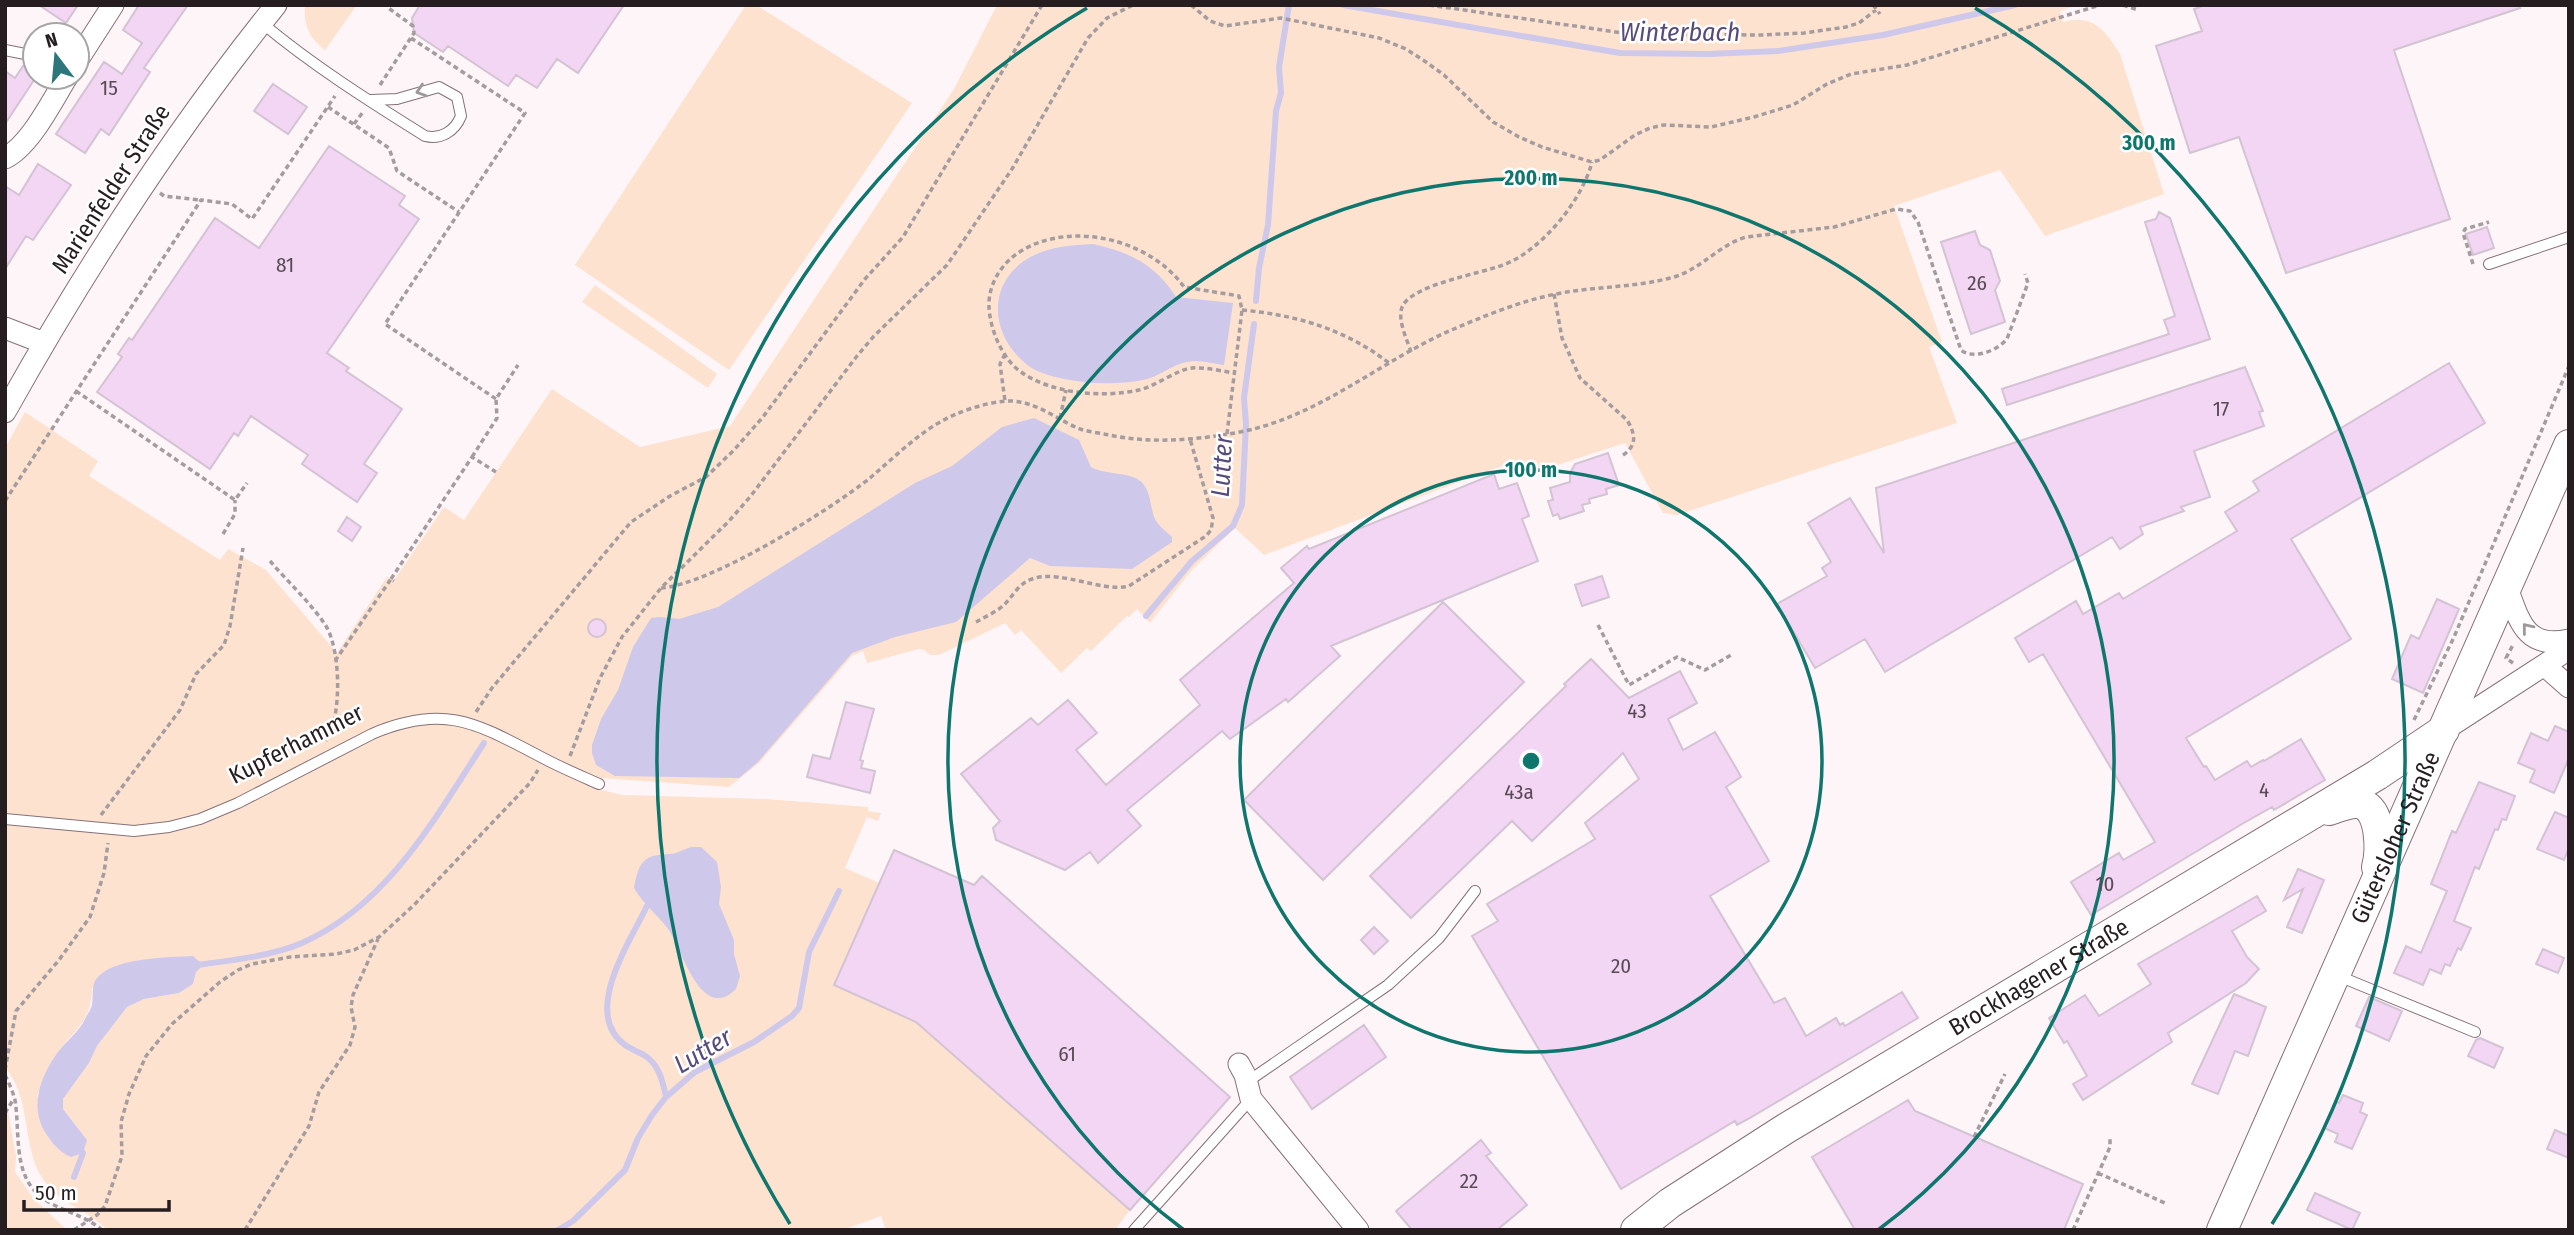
<svg xmlns="http://www.w3.org/2000/svg" width="2574" height="1235" font-family="'Fira Sans Condensed',sans-serif">
	<rect width="100%" height="100%" fill="#fef5f8"/>
	<path fill="#fde2cf" fill-rule="evenodd" d="M305,5h52l-32,45c-15,-11 -22,-25 -20,-45z
		M746,5h10l156,98 -183,267 -154,-105z
		M997,5h1081l-18,6 3,11c30,-9 43,9 57,32l44,140 -119,42 -45,-66 -106,36 48,136 -13,5 28,76 -280,92 -14,-2 -38,-70 -86,28 -29,-8 -246,92 -29,-27 -43,42 -42,53 -13,-14 -8,8 -2,-1 -36,35 -4,-3 -26,25 -40,-43 -6,5 -10,-12 -66,32h-9l-6,-5 -5,-1 -52,14 -4,-12 -11,5 -93,107 -30,24 -128,-9 -4,11 26,6 143,4 102,8v4l13,2 -3,8 -11,-4 -22,51 34,15 -44,102 81,37 214,188 -15,20h-229l-5,-14 -38,14h-736c-16,-18 -41,-24 -57,-42 -25,-26 -20,-67 -32,-98 -3,-9 -9,-17 -13,-24v-618l20,-36 73,49 -9,15 131,84 8,-11 38,21 71,83 50,-76 7,3 50,-73 20,13 88,-131 88,58 90,-21 224,-337zM193,957l3,15 -3,12 -14,9 -35,6 -17,8 -30,39 -8,17 -26,36v10l24,31 -50,-44c6,-14 11,-28 19,-41 18,-27 35,-30 36,-67l44,-27z
		M595,285l122,89 -9,14 -126,-86z
		M5,1093l11,64 -1,15 19,27 33,31h-62z"/>
	<path fill="#cec8eb" d="M1093,244c37,8 63,21 83,53l57,6 -9,62c-11,-1 -26,-6 -37,-3 -14,2 -28,15 -44,18 -24,5 -55,4 -79,-1 -14,-3 -29,-7 -39,-16 -35,-29 -38,-79 2,-104 20,-12 43,-14 66,-15z
		M1034,418l45,22 12,27c15,8 36,5 48,13 13,9 10,28 17,41 4,6 11,11 16,16v5l-40,27 -82,-3 -20,-8 -74,64 -61,15 -43,16 -94,109 -19,16 -124,-2 -19,-11 -4,-12v-8l9,-26 17,-29 15,-43 18,-29 8,-1 20,2 39,-12 197,-124 37,-17 50,-39z
		M691,847h10l16,15 4,25 -2,17 15,36v14l6,22 -4,13c-35,35 -54,-41 -68,-60 -11,-15 -25,-25 -34,-41 5,-26 9,-33 35,-34 8,0 15,-5 22,-7z
		M193,956l10,9 -7,7 -3,12 -14,9 -35,6 -17,8 -30,39 -8,17 -26,36v10l24,31 -4,13 -12,4c-12,-5 -19,-14 -26,-25 -16,-26 -4,-57 13,-80 8,-11 21,-20 27,-33 2,-4 6,-10 7,-14 2,-11 -2,-22 8,-30 18,-17 69,-18 93,-19z"/>
	<g fill="none" stroke-linecap="round" stroke-linejoin="round">
		<path stroke="#cec8eb" stroke-width="6" d="M1343,5l277,48 89,1 69,-3 105,-16 132,-30
			M1256,301l3,-33 9,-43 8,-114 5,-18 -2,-26 10,-62
			M1146,616l46,-55 41,-35 9,-21 4,-81 -2,-26 10,-74
			M647,906c-17,36 -66,107 -22,139 6,4 13,7 19,10 15,9 19,27 22,42
			M196,965c32,-4 76,-9 106,-22 86,-38 133,-125 182,-200
			M74,1177l9,-24 -5,-6
			M558,1230l15,-9 52,-51 13,-32 14,-23 14,-18 29,-25 59,-30 38,-26 7,-8 10,-56 30,-61"/>
	</g>
	<path fill="#f2d6f3" stroke="#d3c3d3" stroke-width="2" d="M39,5h39l-12,18z
		M139,5h49l-44,63 6,4 -41,63 -8,-6 -16,24 -29,-19 48,-72 18,12 20,-31 -19,-13z
		M420,5h204l-46,68 -21,-14 -20,29 -21,-13 -8,11 -60,-40 -5,6 -29,-19 -2,-15z
		M2205,5h314l1,3 -126,42 56,169 -164,54 -47,-136 -49,16 -34,-107 46,-15 -8,-22z
		M23,66l12,7 1,4 -31,47v-53l10,7z
		M273,84l34,23 -19,27 -34,-23z
		M329,146l76,50 -6,9 20,14 -92,134 22,15 -3,3 56,38 -38,55 13,9 -20,29 -55,-38 6,-9 -57,-39 -13,20 -4,-3 -24,36 -113,-77 25,-35 -4,-3 11,-16 3,2 83,-122 44,30z
		M38,164l33,21 -38,55 -7,-4 -21,33v-83l14,9z
		M2159,212l11,6 40,121 -203,66 -5,-16 167,-55 -5,-14 11,-4 -30,-94 11,-3z
		M2487,227l7,21 -21,7 -7,-21z
		M1975,231l5,14 10,5 10,31 -5,9 10,32 -34,12 -30,-92z
		M2449,363l36,60 -194,116 60,100 -165,99 18,29 2,-1 9,14 32,-19 4,6 12,-7 1,1 37,-22 24,41 -51,30 -2,-3 -30,17 -151,91 -20,-33 48,-29 4,7 32,-18 -112,-188 -14,8 -14,-24 61,-37 7,13 36,-21 4,6 114,-68 -12,-19 34,-21 -6,-10z
		M2245,367l18,44 -4,1 5,14 -70,25 16,46 -29,10 3,4 -44,16 3,7 -23,15 -8,-12 -227,135 -20,-33 -50,29 -38,-64 50,-28 -5,-8 9,-6 -23,-39 42,-25 34,55 -8,-65z
		M1608,453l11,32 -13,4 1,5 -18,5 1,4 -8,2 2,6 -24,8 -2,-5 -5,2 -5,-15 5,-1 -3,-12 20,-6v-9l5,-9z
		M1494,474l5,15 18,-6 12,33 -7,3 16,42 -207,85 9,10 -52,46 -2,-3 -56,40 -8,-8 -95,79 14,16 -43,37 -8,-11 -25,18 -69,-30 -3,-12 7,-7 -39,-47 70,-56 7,7 30,-25 29,33 -21,17 30,35 94,-80 -20,-25 114,-97 -13,-15 26,-22 2,3z
		M347,517l14,10 -9,14 -14,-10z
		M1602,576l7,21 -27,9 -7,-21z
		M2437,599l22,10 -36,84 -31,-14 19,-44 8,4z
		M1443,602l81,80 -201,198 -79,-80z
		M588 628a9 9 0 1 1 18 0a9 9 0 1 1-18 0Z
		M1591,659l38,39 51,-27 17,32 -29,16 15,31 32,-18 20,34 6,11 -15,10 43,74 -59,35 64,107 11,-5 21,38 30,-18 4,7 3,-2 2,3 57,-34 16,26 -168,100 -13,7 -2,-4 -114,68 -149,-253 26,-15 -11,-17 108,-65 -10,-16 54,-44 -16,-26 -91,88 -20,-20 -101,97 -41,-42 196,-190 -2,-2z
		M846,702l28,7 -14,51 3,1 -2,7 14,3 -5,22 -63,-16 6,-22 17,4z
		M2555,726l14,6v26l-15,35 -24,-11 5,-12 -17,-7 13,-30 17,8z
		M2479,782l36,14 -9,24 -4,-1 -4,11 -3,-1 -16,40 -4,-2 -21,54 17,7 -10,22 -3,-2 -8,18 -5,-2 -4,10 -11,-5 -7,16 -29,-12 12,-27 15,7 26,-62 -16,-7 21,-53 4,2z
		M2555,812l14,6v30l-5,12 -27,-11z
		M894,850l80,35 8,-9 248,221 -100,113 -214,-188 -82,-37z
		M2298,869l26,11 -22,53 -15,-6 16,-38 -19,11z
		M2257,896l9,15 -34,20 15,26 12,12 -13,14 -78,50 4,9 -89,58 -10,-16 14,-8 -20,-35 -3,2 -15,-25 36,-23 14,21 52,-32 -13,-20z
		M1374,927l14,14 -14,13 -13,-14z
		M2543,949l21,9 -6,15 -22,-9z
		M2234,994l32,13 -18,49 -13,-5 -17,43 -26,-10z
		M2369,997l33,14 -13,30 -33,-15z
		M1364,1025l22,32 -74,52 -22,-32z
		M2480,1038l23,10 -9,20 -26,-12 8,-16z
		M2343,1095l20,8 -3,9 7,3 -15,34 -17,-7 3,-8 -14,-6 12,-27 3,2z
		M1908,1100l7,11 168,73 -19,46h-209l-43,-73z
		M2555,1130l14,6v22l-22,-9z
		M1481,1140l10,13 -5,3 41,49 -30,25h-85l-16,-19z
		M2315,1193l45,20 -8,17 -45,-20z"/>
	<g fill="none" stroke-linecap="round" stroke-linejoin="round">
		<defs>
			<path id="lane" d="M262,23c50,42 107,78 163,113 16,4 30,-5 36,-20l-4,-19 -18,-10 -42,12 -26,1
				M5,50l30,6
				M2489,264l80,-27
				M5,819l129,12 35,-4 31,-8 38,-16 134,-69c75,-32 107,-9 173,25 17,9 36,17 54,25
				M2336,975l139,57
				M1247,1082l141,-97 51,-47 36,-47
				M1134,1230l117,-131"/>
			<path id="street" d="M77,61l36,-56
				M5,158c25,-12 47,-57 62,-81
				M5,328l39,15
				M5,412c80,-143 168,-279 271,-407
				M2506,585c13,34 18,65 63,55
				M2544,665l25,22
				M2444,730l125,-81
				M1239,1064l6,11 6,24 107,131"/>
			<g id="secondary">
				<path d="M2329,810c9,-3 24,-9 33,-6 20,7 19,48 15,63"/>
				<path id="s1" d="M1636,1230l34,-27 115,-74 592,-354 67,-45"/>
				<path id="s2" d="M2222,1230l347,-785"/>
			</g>
		</defs>
		<use href="#lane" stroke="#867178" stroke-width="12"/>
		<use href="#street" stroke="#867178" stroke-width="23"/>
		<use href="#secondary" stroke="#867178" stroke-width="32"/>
		<path stroke="#a59c9f" stroke-width="3.5" stroke-dasharray="5 3.5" stroke-linecap="butt" d="M1191,5l19,16 15,5 56,-8 98,20 27,11 20,13 18,13 49,47 26,15 23,10 50,15 8,-2 35,-25 15,-7 14,-3 47,2 43,-10 39,-12 34,-21 24,-10 56,-9 193,-60
			M1429,5l201,29 131,1 43,-2 42,-6 13,-4 17,-13
			M1873,5l7,9
			M2123,5l15,5
			M411,38l114,75 -140,211 111,75
			M380,85l34,-52 -1,-7 -26,-19
			M328,107l61,41 8,23 62,41
			M354,124l9,-12
			M160,193l4,3 36,4
			M2473,264l-10,-31 2,-4 24,-7
			M1554,294l8,44 18,40 47,42c8,13 11,25 -4,35
			M1242,310c54,5 103,19 147,53
			M1411,352c-4,-13 -15,-34 -8,-47 13,-21 76,-31 100,-40 38,-14 79,-64 89,-103
			M1005,354l-5,10 5,37
			M76,391l159,109 12,-17
			M1060,418l6,-28
			M1227,434l15,-124 -3,-14 -55,-9c-34,-48 -115,-68 -166,-34 -18,12 -30,33 -29,54 1,22 13,52 32,65 31,22 82,26 118,18 17,-4 39,-21 53,-22 14,-1 29,3 42,5
			M472,457l25,-39 -1,-19 22,-34
			M5,501l196,-301 31,4 20,15 83,-123
			M223,534l12,-20v-14
			M270,561c18,21 41,42 56,65 15,25 16,91 0,115
			M391,579l81,-122 24,15
			M661,588c49,-3 169,-78 209,-110 27,-23 53,-50 86,-64 18,-7 45,-16 64,-12 22,4 40,19 60,27 9,3 20,4 29,6 43,9 88,5 131,-3 78,-15 138,-69 209,-101 33,-14 71,-30 107,-37 39,-8 79,-6 118,-17 27,-8 45,-32 72,-40l88,-10 62,-18 14,2 8,11 43,128c12,10 36,1 46,-11l21,-56 -3,-9
			M976,622c9,-5 20,-10 28,-17 9,-9 15,-22 28,-26 28,-10 71,14 97,7l77,-50 5,-6 2,-12 -23,-79
			M1598,625l31,60 48,-28 28,13 28,-16
			M335,661l56,-82 3,2
			M2513,663l-7,-5 7,-13
			M476,712l16,-24 139,-166 39,-26 36,-19 28,-27 29,-33 102,-138 38,-42 139,-232
			M2414,720l40,-83 115,-271
			M570,756l30,-78 22,-41 39,-49 68,-67 21,-24 107,-141 17,-20 73,-71 65,-96 76,-131 19,-20 26,-13
			M101,815l79,-105 16,-36 28,-29 6,-19 13,-78
			M5,1070l11,-59 43,-51 31,-43 14,-44 4,-30
			M5,1075c4,8 8,17 10,25 5,30 -2,71 22,93 18,18 44,19 65,37
			M5,1113l8,-13
			M1974,1137l31,-63
			M2098,1173l67,30
			M74,1230l23,-15 8,-9 17,-50 -1,-34 8,-28 17,-38 26,-32 48,-42 18,-12 14,-6 38,-7 46,-3 18,-4 25,-13 35,-32 116,-122 8,-13
			M245,1230l64,-104 10,-34 31,-47 5,-18 -4,-20 2,-12 25,-56
			M2073,1230l37,-83v-10"/>
		<use href="#lane" stroke="#fff" stroke-width="10"/>
		<use href="#street" stroke="#fff" stroke-width="21"/>
		<use href="#secondary" stroke="#fff" stroke-width="30"/>
	</g>
	<defs><path id="oneway-chevron" d="M-2-3.5L2.5 0L-2 3.5" fill="none" stroke-width="1.6" stroke-linecap="round" stroke-linejoin="round" transform="scale(1.75)"/></defs>
	<g stroke="#9d999b">
		<use href="#oneway-chevron" transform="translate(421 91) rotate(162)"/>
		<use href="#oneway-chevron" transform="translate(2527 628) rotate(-129)"/>
	</g>
	<g fill="none" stroke="#0f766e" stroke-width="3.5">
		<circle cx="1531" cy="761" r="291"/>
		<path d="M1184 1230A583 583 0 1 1 1878 1230"/>
		<path d="M790 1224A874 874 0 0 1 1087 8M1975 8A874 874 0 0 1 2272 1224"/>
	</g>
	<g text-anchor="middle" dominant-baseline="central" stroke-width="5" stroke-linejoin="round" paint-order="stroke">
		<g font-size="21" fill="#584b55">
			<text x="109" y="88">15</text>
			<text x="285" y="265">81</text>
			<text x="1977" y="283">26</text>
			<text x="2221" y="409">17</text>
			<text x="1637" y="711">43</text>
			<text x="2264" y="790">4</text>
			<text x="1519" y="792">43a</text>
			<text x="2105" y="884">10</text>
			<text x="1621" y="966">20</text>
			<text x="1067" y="1054">61</text>
			<text x="1469" y="1181">22</text>
		</g>
		<g font-size="24" fill="#251d20" stroke="#fff">
			<text transform="translate(111 189) rotate(-57)">Marienfelder Straße</text>
			<text transform="translate(296 744) rotate(-27)">Kupferhammer</text>
			<text stroke="none"><textPath href="#s2" startOffset="429">Gütersloher Straße</textPath></text>
			<text stroke="none"><textPath href="#s1" startOffset="476">Brockhagener Straße</textPath></text>
		</g>
		<g font-size="26" font-style="italic" fill="#564b7c" stroke="#fff">
			<text x="1680" y="32">Winterbach</text>
			<text transform="translate(1222 466) rotate(-87)">Lutter</text>
			<text transform="translate(703 1051) rotate(-31)">Lutter</text>
		</g>
	</g>
	<circle cx="1531" cy="761" r="10" fill="#0f766e" stroke="#fff" stroke-width="3.5"/>
	<g font-size="21" text-anchor="middle" font-weight="bold" fill="#0f766e" stroke="#fff" stroke-width="5" stroke-linejoin="round" paint-order="stroke">
		<text x="2149" y="150">300 m</text>
		<text x="1531" y="185">200 m</text>
		<text x="1531" y="477">100 m</text>
	</g>
	<rect width="2574" height="1235" fill="none" stroke="#251d20" stroke-width="14"/>
	<g transform="translate(56 56) rotate(344)"><circle r="33" fill="#ffffff" stroke="#a8a5a6" stroke-width="2"/>
	<path d="M0-5L12 26L0 18L-12 26Z" fill="#2d777c"/>
	<text y="-10" font-size="19" font-weight="bold" text-anchor="middle" fill="#251d20">N</text>
	</g>
	<path d="M24 1200v10h145v-10" fill="none" stroke="#251d20" stroke-width="3.5"/>
	<text x="35" y="1200" font-size="21" fill="#251d20" stroke="#ffffff" stroke-width="5" paint-order="stroke">50 m</text>
</svg>
